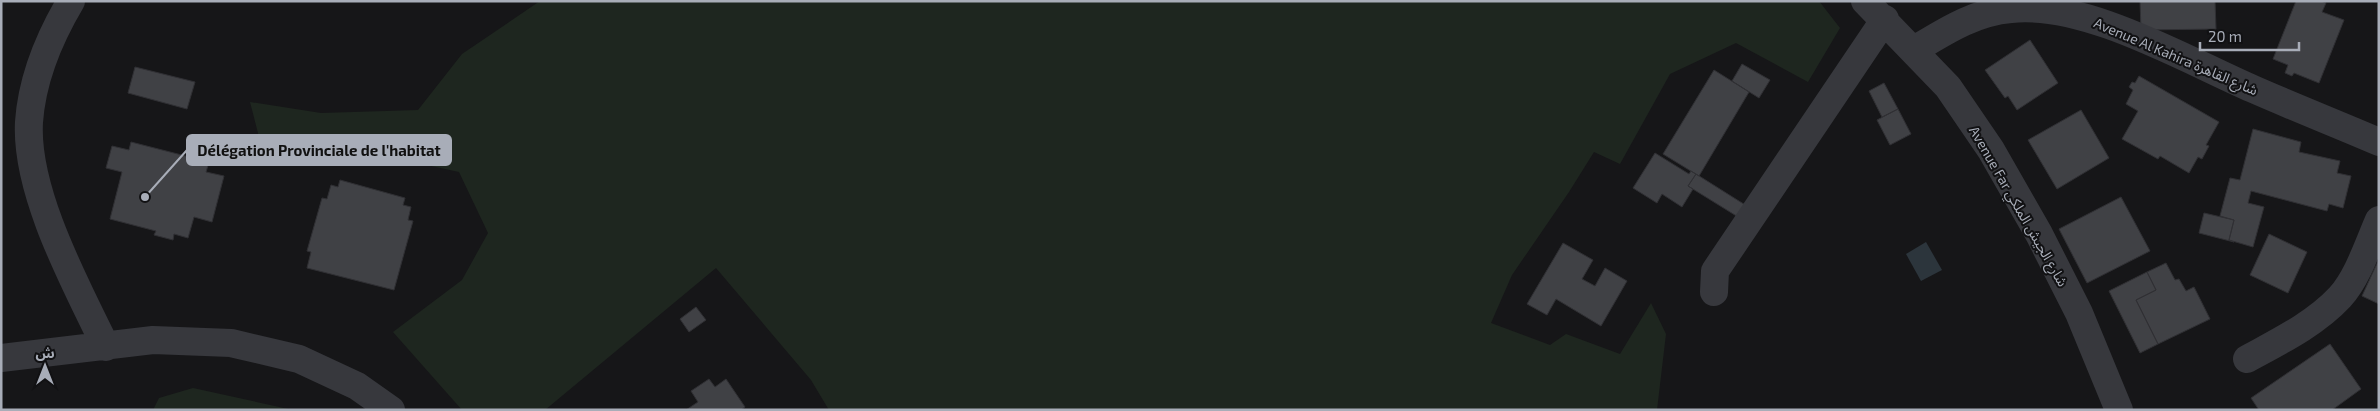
<svg xmlns="http://www.w3.org/2000/svg" width="2380" height="411" font-family="'Exo 2','Noto Sans Arabic',sans-serif">
	<rect width="100%" height="100%" fill="#161618"/>
	<path fill="#1e261f" d="M540,1h1279l21,27 -32,54 -72,-39 -66,31 -50,90 -26,-12 -25,40 -57,83 -21,48 59,22 16,-11 54,20 31,-51 15,31 -9,76h-828l-18,-30 -95,-112 -171,142h-83l-69,-78 69,-52 26,-47 -29,-61 -97,-21 -103,-14 -9,-35 71,11 97,-3 44,-56z
		M193,388l100,22h-140l6,-12z"/>
	<path fill="#2c353c" d="M1926,242l16,28 -21,11 -15,-27z"/>
	<path fill="#404145" stroke="#303034" d="M2140,1h75l1,28 -75,1z
		M2296,1h25l5,2 -4,9 22,8 -25,63 -25,-10 -2,3 -7,-3 3,-8 -15,-6z
		M2030,40l28,43 -41,27 -9,-14 -3,2 -20,-28z
		M1742,64l28,16 -11,18 -27,-17z
		M135,67l60,15 -8,27 -59,-16z
		M1714,70l35,22 -50,84 -36,-22z
		M2139,76l80,46 -13,23 3,1 -7,13 -4,-2 -9,16 -29,-17 -2,3 -36,-20 16,-28 -12,-7 7,-14 -4,-3 3,-5 3,1z
		M1884,83l14,26 -16,8 -13,-26z
		M1898,109l13,25 -21,11 -13,-25z
		M2081,110l28,48 -52,31 -29,-49z
		M2253,129l48,13 -2,10 41,9 -3,12 14,3 -8,32 -14,-4 -2,7 -76,-20 -3,12 16,4 -11,40 -24,-7 5,-20 -14,-4 10,-38 10,2z
		M131,142l78,20 -3,10 18,4 -12,46 -18,-5 -6,21 -14,-4 -1,6 -19,-5 2,-4 -46,-12 12,-47 -16,-4 6,-22 17,4z
		M1655,153l34,21 2,-3 5,3 -8,12 5,3 -11,18 -20,-13 -5,9 -24,-15z
		M1696,174l54,34 -7,12 -55,-34z
		M340,180l65,18 -2,7 8,2 -3,13 5,1 -19,69 -87,-22 4,-16 -4,-1 15,-53 5,1 4,-14 7,2z
		M2121,197l29,54 -63,32 -28,-54z
		M2204,213l30,7 -5,20 5,2 -35,-9z
		M2269,234l38,18 -19,41 -38,-18z
		M1563,243l30,17 -11,19 13,7 10,-18 22,13 -26,45 -45,-27 -9,16 -20,-11z
		M2379,259v45l-17,-8z
		M2166,263l9,17 4,-1 7,12 8,-4 16,32 -52,25 -22,-44 20,-10 -9,-18z
		M2147,272l9,18 -20,10 22,44 -18,9 -31,-62z
		M696,307l10,13 -17,12 -9,-13z
		M2330,344l31,45 -29,21h-73l-8,-12z
		M709,379l6,8 11,-8 19,28 -4,3h-55l12,-8 -7,-11z"/>
	<g fill="none" stroke-linecap="round" stroke-linejoin="round">
		<path stroke="#37383d" stroke-width="28" d="M71,1c-22,37 -39,78 -42,121 -4,70 47,163 77,225
			M1865,1l83,86 43,63 48,84 40,79 40,97
			M1914,50c30,-18 60,-38 97,-41 75,-8 173,50 242,80 41,18 84,35 126,53
			M1714,292l1,-21 170,-252
			M1,358l152,-18 78,3 68,16 58,27 34,24
			M2247,359c31,-17 68,-35 93,-62 18,-20 28,-52 39,-77"/>
	</g>
	<g text-anchor="middle" dominant-baseline="central" stroke-width="4" stroke-linejoin="round" paint-order="stroke">
		<g font-size="14" fill="#a8adb8" stroke="#111113">
			<text transform="translate(2176 56) rotate(23)">Avenue Al Kahira شارع القاهرة</text>
			<text transform="translate(2019 206) rotate(60)">Avenue Far شارع الجيش الملكي</text>
		</g>
	</g>
	<path fill="none" stroke="#a8adb8" stroke-width="2" d="M145 197L187 150"/>
	<circle fill="#a8adb8" stroke="#111113" stroke-width="2" cx="145" cy="197" r="5"/>
	<rect fill="#a8adb8" stroke="#a8adb8" stroke-width="2" x="187" y="135" width="264" height="30" rx="5"/>
	<g font-size="15" text-anchor="middle" font-weight="bold" fill="#111">
		<text x="319" y="156">Délégation Provinciale de l'habitat</text>
	</g>
	<rect width="2380" height="411" fill="none" stroke="#a8adb8" stroke-width="5"/>
	<g transform="translate(45 366)" stroke="#111113" stroke-width="4" paint-order="stroke">
	<path d="M0-4L9 19L0 12L-9 19Z" fill="#a8adb8"/>
	<text y="-8" font-size="14" font-weight="bold" text-anchor="middle" fill="#a8adb8">ش</text>
	</g>
	<path d="M2200 42v8h99v-8" fill="none" stroke="#a8adb8" stroke-width="2.5"/>
	<text x="2208" y="42" font-size="15" fill="#a8adb8" stroke="#111113" stroke-width="4" paint-order="stroke">20 m</text>
</svg>
